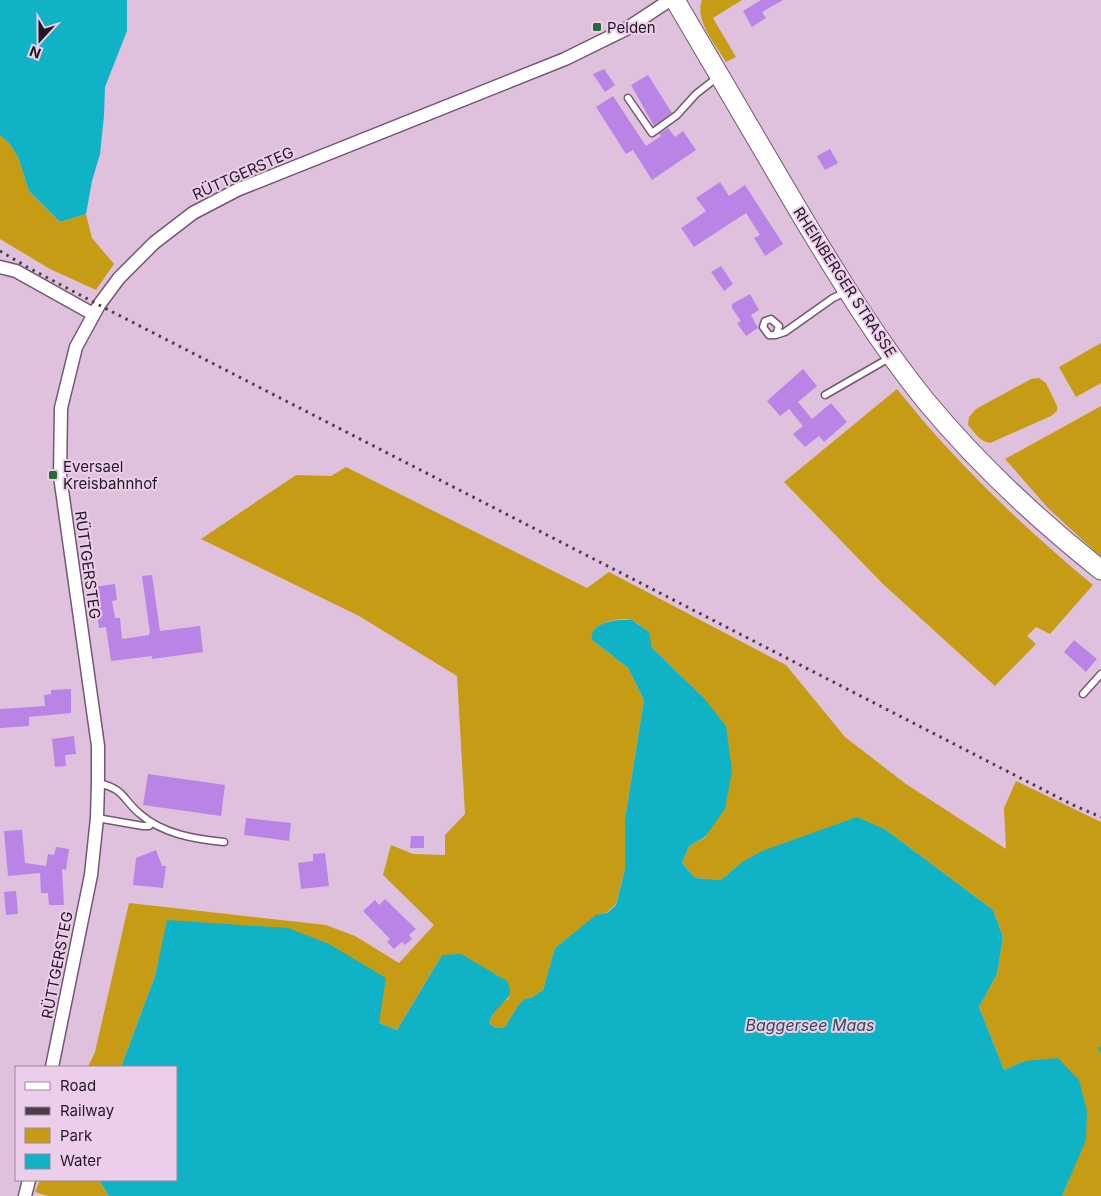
<svg xmlns="http://www.w3.org/2000/svg" width="1101" height="1196" font-family="Inter,sans-serif">
	<rect width="100%" height="100%" fill="#dfc1dd"/>
	<path fill="#c79c15" d="M702,0h40l-29,18 23,39 -10,5c-10,-17 -32,-42 -24,-62z
		M0,135l10,9 8,13 11,34 31,31 26,-8 6,24 22,26 -18,26 -46,-21 -50,-30z
		M1101,343v40l-25,14 -17,-30z
		M1039,378l7,5 11,23v5l-6,5 -61,27c-11,-2 -15,-10 -22,-18l1,-8 7,-8 55,-30z
		M897,389c58,73 124,136 196,196l-43,49 -14,-7 -9,9 9,8 -41,42 -112,-102 -99,-102z
		M1101,406v151l-53,-49 -43,-49z
		M346,467l241,121 22,-16 177,93 59,72 61,47 100,65 -2,-41 12,-27 85,41v374h-39l7,-16 -44,-119 -21,9 -25,-63 18,-33 6,-37 -10,-27 -107,-80 -144,32 -21,18 -26,-2 -13,-15 7,-17 17,-9 -3,-140 -51,-49 -4,-16c-5,-4 -11,-10 -17,-12 -14,-3 -39,3 -40,19l37,29 16,32 -19,119v50l-9,35 -10,9 -10,3 -41,32 -12,42 -10,7 -8,2 -6,5 -14,23c-7,2 -11,1 -16,-4 3,-11 11,-18 20,-25l-10,-22 -12,-6 -45,-15 -45,75 -18,-7 -211,-103 -13,56 -34,91h-33l7,-15 34,-149 197,22 29,11 44,27 35,-38 -51,-50 8,-30 22,9 32,1v-20l20,-21 -8,-138 -98,-60 -158,-77 95,-64 35,1z
		M40,1180h59l10,16h-61l-13,-4z"/>
	<path fill="#10b3c5" d="M0,0h127v31l-22,56 -1,29 -4,38 -8,27 -6,33 -26,8 -31,-31 -11,-34 -8,-13 -10,-9z
		M618,620h14l17,12 3,16 51,49 23,29 6,45 -7,38 -20,28 -16,9 -7,17 13,15 26,2 21,-18 20,-11 95,-34 29,13 107,80 10,27 -6,37 -18,33 25,63 21,-9 33,-3 21,22 8,31 -1,29 -24,56h-953l-10,-16h77v-113h-55l34,-91 12,-56 121,8 41,16 57,34 -7,45 18,7 45,-75 19,-1 46,27c11,20 -13,23 -18,42 5,5 9,6 16,4l14,-23 6,-5 8,-2 10,-7 12,-42 41,-33 11,-2 9,-8 9,-36v-50l19,-119 -16,-32 -37,-29c1,-14 15,-17 27,-19z"/>
	<g fill="none" stroke-linecap="round" stroke-linejoin="round">
		<path stroke="#10b3c5" stroke-width="3" d="M1099,1048l2,3"/>
	</g>
	<path fill="#ba84e6" d="M761,0h22l-21,12 4,6 -14,9 -9,-16z
		M604,69l11,16 -10,7 -12,-18z
		M648,75l24,38 -18,13 -23,-41z
		M613,96l33,50 15,-10 -2,-2 9,-6 7,9 8,-6 13,19 -44,30 -19,-30 -7,4 -30,-47z
		M830,149l8,14 -13,7 -8,-14z
		M720,182l9,14 16,-11 38,59 -18,12 -11,-18 6,-3 -14,-22 -52,34 -13,-19 25,-17 -10,-13z
		M721,266l12,18 -9,7 -13,-19z
		M750,294l9,16 -8,5 7,13 -12,8 -9,-13 4,-2 -9,-13v-4z
		M803,369l14,17 -19,16 14,17 19,-16 16,19 -23,20 -5,-6 -14,11 -12,-13 10,-8 -14,-17 -9,7 -13,-15z
		M152,575l8,56 40,-5 3,26 -51,7v-3l-41,5 -5,-34 -7,1 -6,-41 22,-3 2,16 -5,1 3,17h5l2,21 27,-4v-2h1l-8,-57z
		M1074,640l23,19 -11,13 -22,-20z
		M71,689v24l-42,4v9l-29,2v-19l45,-3 -1,-11 7,-1v-4z
		M74,736l2,18 -11,1 1,11 -11,1 -3,-28z
		M148,774l77,11 -4,31 -78,-11z
		M246,818l45,5 -2,18 -45,-6z
		M22,830l3,33 21,3 2,-12 6,1 2,-8 13,2 -3,21 -4,-1 2,36h-15l-1,-12h-7l-1,-20 -32,3 -4,-45z
		M411,836h13v12h-14z
		M156,850l6,16h4l-3,22 -30,-3 3,-27z
		M325,853l4,33 -28,3 -3,-26 15,-2v-7z
		M16,891l2,23 -12,1 -2,-23z
		M385,899l31,30 -7,6 3,4 -7,6 -3,-3 -8,7 -7,-7 3,-3 -27,-28 12,-11 4,5z"/>
	<g fill="none" stroke-linecap="round" stroke-linejoin="round">
		<defs>
			<path id="lane" d="M628,98l24,35 25,-18 19,-21 23,-18
				M776,335l3,-9 -8,-7 -6,2 -2,6 6,8c5,1 10,-1 16,-3l48,-34 13,-6
				M825,395l66,-38
				M1083,694l18,-20
				M98,783c27,6 24,16 42,31 23,20 54,25 84,28
				M97,818l46,8h6l3,-3"/>
			<path id="street" d="M0,267l16,4 77,43
				M52,1067l39,-192 6,-57 1,-35v-37l-38,-270 1,-68 15,-61 23,-42 20,-27 35,-35 39,-30 44,-23 328,-131 61,-30 44,-29
				M25,1196l4,-16"/>
			<path id="secondary" d="M675,0c43,73 85,146 128,218 38,63 76,125 122,182 52,63 112,119 176,170"/>
		</defs>
		<use href="#lane" stroke="#725871" stroke-width="9"/>
		<use href="#street" stroke="#725871" stroke-width="15"/>
		<use href="#secondary" stroke="#725871" stroke-width="21"/>
		<use href="#lane" stroke="#fff" stroke-width="6"/>
		<use href="#street" stroke="#fff" stroke-width="12"/>
		<use href="#secondary" stroke="#fff" stroke-width="19"/>
		<path stroke="#4c3d4b" stroke-width="3" stroke-dasharray="2.5 5" stroke-linecap="butt" d="M0,251l29,17 70,37 861,442 113,58 28,12"/>
	</g>
	<g fill="#276b36" stroke="#ecceea" stroke-width="2">
		<rect x="592" y="22" width="10" height="10" rx="2.5"/>
		<rect x="48" y="470" width="10" height="10" rx="2.5"/>
	</g>
	<g text-anchor="middle" dominant-baseline="central" stroke-width="4" stroke-linejoin="round" paint-order="stroke">
		<g font-size="15" fill="#231822" stroke="#ecceea" text-anchor="start">
			<text x="607" y="27">Pelden</text>
			<text x="63" y="466">Eversael<tspan x="63" dy="17">Kreisbahnhof</tspan></text>
		</g>
		<g font-size="15" fill="#231822" stroke="#ecceea">
			<text transform="translate(243 173) rotate(-24)">RÜTTGERSTEG</text>
			<text transform="translate(845 282) rotate(57)">RHEINBERGER STRASSE</text>
			<text transform="translate(88 565) rotate(82)">RÜTTGERSTEG</text>
			<text transform="translate(57 965) rotate(-79)">RÜTTGERSTEG</text>
		</g>
		<g font-size="16" font-style="italic" fill="#304d52" stroke="#ecceea">
			<text x="810" y="1025">Baggersee Maas</text>
		</g>
	</g>
	<rect x="15" y="1066" width="162" height="115" fill="#ecceea" stroke="#9c859a"/>
	<rect x="25" y="1082" width="25" height="8" fill="#ffffff" stroke="#9c859a"/>
	<text x="60" y="1091" font-size="15" fill="#231822">Road</text>
	<rect x="25" y="1107" width="25" height="8" fill="#4c3d4b" stroke="#9c859a"/>
	<text x="60" y="1116" font-size="15" fill="#231822">Railway</text>
	<rect x="25" y="1128" width="25" height="15" fill="#c79c15" stroke="#9c859a"/>
	<text x="60" y="1141" font-size="15" fill="#231822">Park</text>
	<rect x="25" y="1154" width="25" height="15" fill="#10b3c5" stroke="#9c859a"/>
	<text x="60" y="1166" font-size="15" fill="#231822">Water</text>
	<g transform="translate(40 40) rotate(201)" stroke="#ecceea" stroke-width="4" paint-order="stroke">
	<path d="M0-4L9 19L0 12L-9 19Z" fill="#231822"/>
	<text y="-8" font-size="14" font-weight="bold" text-anchor="middle" fill="#231822">N</text>
	</g>
</svg>
